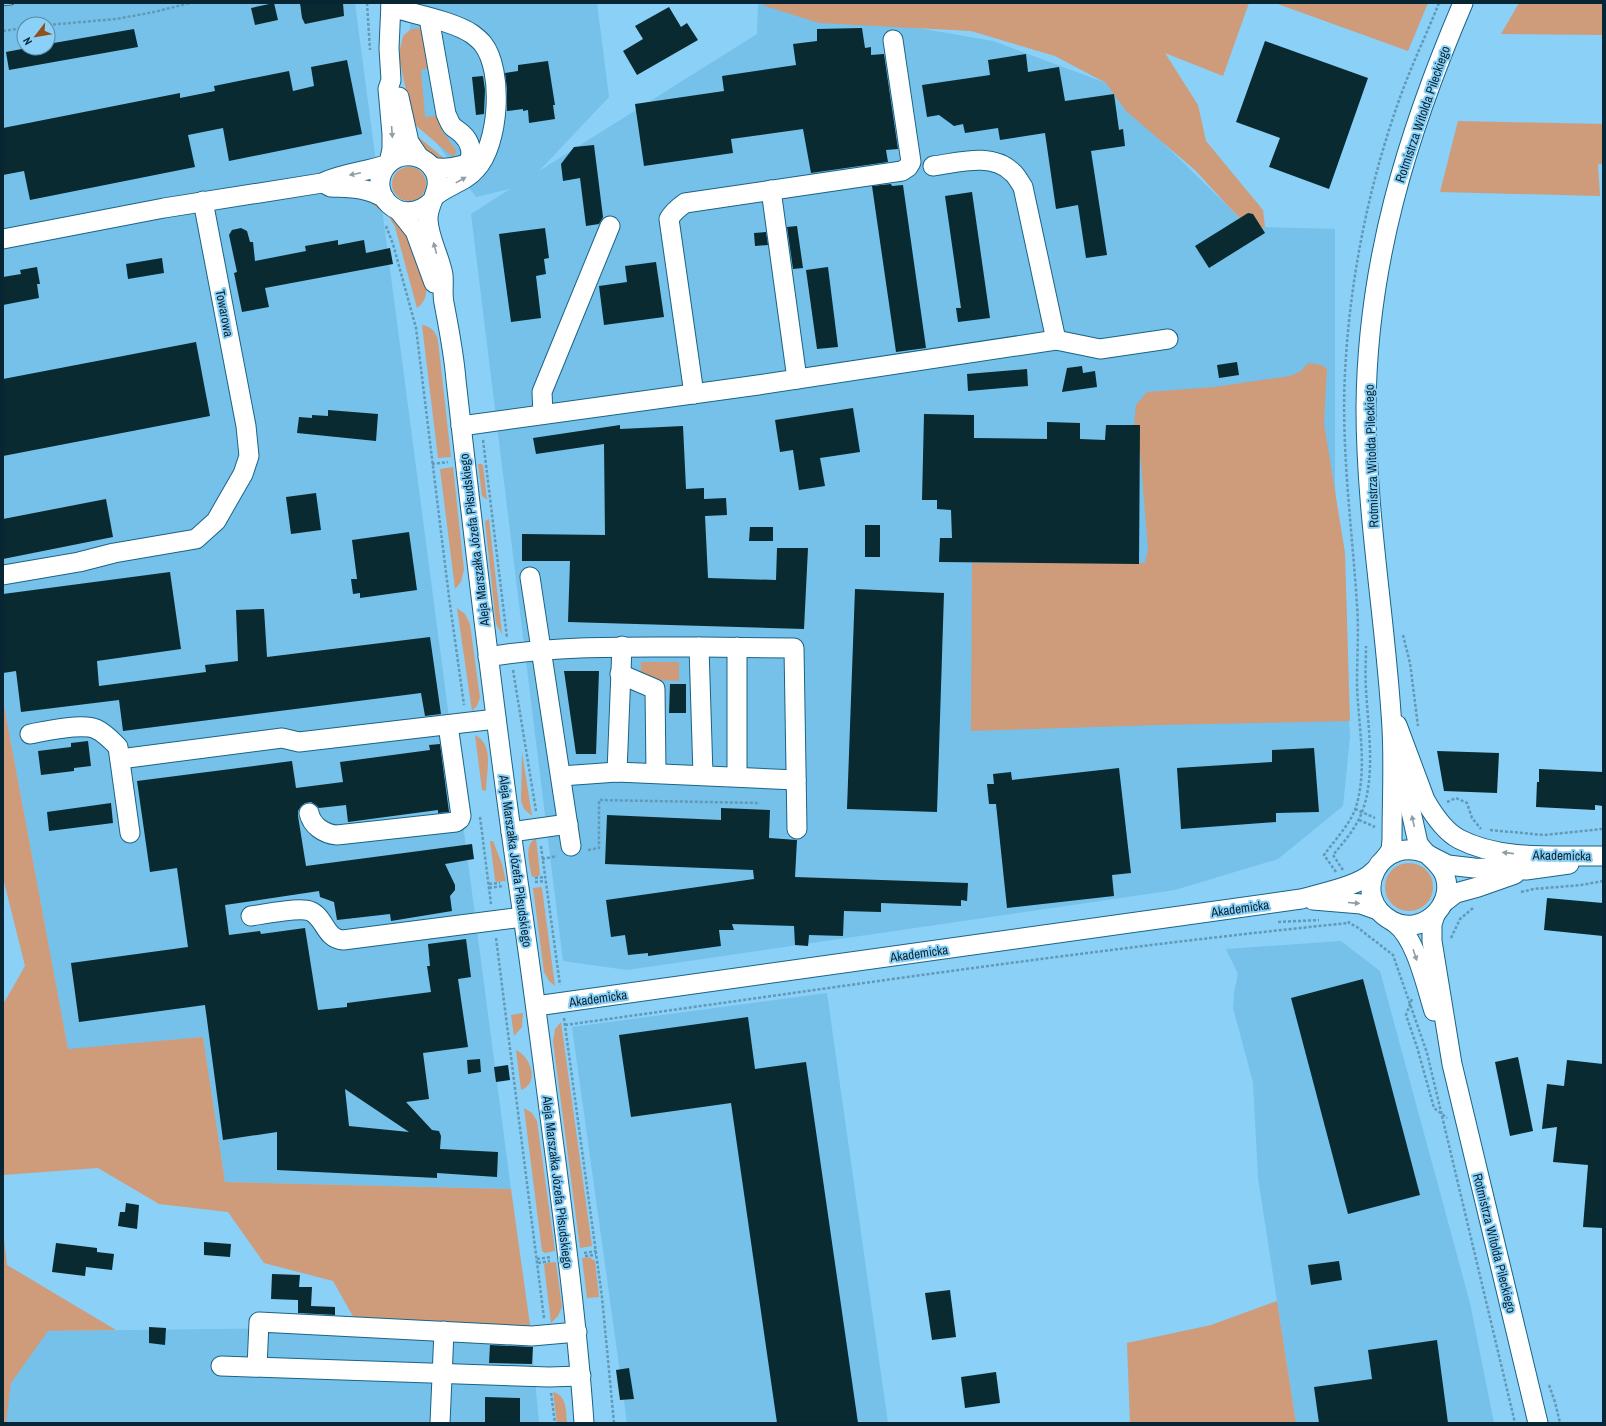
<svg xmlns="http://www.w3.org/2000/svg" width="1606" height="1426" font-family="'Archivo Narrow',sans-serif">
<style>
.built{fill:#75c1ea;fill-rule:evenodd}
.green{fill:#ce9b7b}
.building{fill:#082a30;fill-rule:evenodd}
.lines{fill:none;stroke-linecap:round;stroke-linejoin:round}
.minor-casing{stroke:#1b6386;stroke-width:21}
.path{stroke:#6199b8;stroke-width:2.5;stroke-dasharray:3 2;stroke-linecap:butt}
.minor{stroke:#fff;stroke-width:19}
.rail-casing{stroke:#295065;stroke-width:4.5}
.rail{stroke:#8bd0f6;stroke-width:3;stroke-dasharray:9;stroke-linecap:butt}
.oneway{fill:#909da4}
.labels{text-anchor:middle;stroke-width:4;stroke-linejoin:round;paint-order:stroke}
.street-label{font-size:13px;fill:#082534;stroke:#8bd0f6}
</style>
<rect width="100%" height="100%" fill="#8bd0f6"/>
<g class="built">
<path d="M3,3h352l156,1186 -286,-7 -22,-145 -135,13 -65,-350zM24,24h24v24h-24z"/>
<path d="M414,3h183l12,94 -70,74 218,-137 1,-31h16l219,38 113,42 52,55 93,91 14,-2 70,2v257l15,251 -7,69 -65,53 -103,31 -548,80 -64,-9 -92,-747 39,-25 -34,8 -59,-81 -9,-77z"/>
<path d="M1341,941l39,30 90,332 24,120h-198l-38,-245 -5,-96 -20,-74 1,-16 4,-18 -12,-25z"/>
<path d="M827,993l61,430h-261l-55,-396z"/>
<path d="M530,1325l9,98h-536v-86l45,-6z"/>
</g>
<g class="green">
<path d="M761,3h488l-26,73 -58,-23 33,52 8,36 57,69 2,17 -14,2 -22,-22 -34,-37 -69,-59 -20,-28 -51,-27 -84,-25 -152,-8 -54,-17z"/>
<path d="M1275,3h153l-20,48z"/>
<path d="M1519,3h84v32l-102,-1z"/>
<path d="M418,28l5,3 6,36 -3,2 -5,1 4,47 11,-1 6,15 14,19v3l-3,4 -40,-34 -13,-61v-13l3,-13 7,-6z"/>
<path d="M1458,121l145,3v40h-5l2,32 -160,-4z"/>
<path d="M416,135l29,24c-14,-2 -23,-12 -29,-24z"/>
<circle cx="409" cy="184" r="17"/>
<path d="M366,199l9,3 11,12 18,13 22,60c1,10 -2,16 -9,21l-22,-81 -6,-10z"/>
<path d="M422,325c9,1 14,7 16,16l13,116 -13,1z"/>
<path d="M1308,363l14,2 5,4 -3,54 21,130 5,168 -190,4 -189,6 1,-168h173l3,-14 -8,-98 -6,-26 2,-20 11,-13 67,-5 76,-11 11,-5z"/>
<path d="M478,464h3l2,1 4,35 -5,-4z"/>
<path d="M453,467l11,103 -3,12 -6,7 -15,-120z"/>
<path d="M489,519l13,115 -6,-10 -11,-103z"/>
<path d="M457,608l8,6 5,10 10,74 -3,8 -5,5z"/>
<path d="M641,662h38v19l-38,-2z"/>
<path d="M3,700l65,349 135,-12 22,145 286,7 19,136 -171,2 -26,-46 -69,-18 -36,-51 -69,-8 -61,-36 -95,7v-173l2,-1 20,-35 -22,-88z"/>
<path d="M475,735c20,10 11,37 11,56l-4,-1z"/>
<path d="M522,752l10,64 -8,-7 -3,-8z"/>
<path d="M536,838l4,36 -1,2 -7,1c-2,-12 -9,-32 4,-39z"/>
<path d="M490,841h3l9,23 4,17 -10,1 -1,-2z"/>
<circle cx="1409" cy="887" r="24"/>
<path d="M541,887l1,1 13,98 -6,-5 -5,-9 -11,-84z"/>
<path d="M523,1013l-1,14 -8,9 -3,-21z"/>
<path d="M561,1022l31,224 -12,2 -27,-207 2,-12z"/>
<path d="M516,1050c15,7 24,33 5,40z"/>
<path d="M524,1108l8,5 5,8 18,130 -10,2 -3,-2z"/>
<path d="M3,1231l4,34 109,65 -68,1 -37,52 -5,40h-3z"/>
<path d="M589,1257l6,4 4,36 -12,1 -5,-40z"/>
<path d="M556,1262l6,45 -4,9 -7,7 -7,-58 2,-2z"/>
<path d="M1277,1301l19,122h-166l-3,-80 84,-18z"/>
<path d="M553,1392c14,3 13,20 14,31h-10z"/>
</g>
<g class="building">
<path d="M274,3l4,17 -23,5 -4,-17z"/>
<path d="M300,3h43l1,13 -39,8 -3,-6z"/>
<path d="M669,7l12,20 6,-4 11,17 -61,35 -14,-24 20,-12 -8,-13z"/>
<path d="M862,28l3,20 6,-1v8l13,-1 14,95 -12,1 2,12 -77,11 -8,-44 -72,10 2,14 -89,13 -9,-62 89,-13 -2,-15 74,-11 -3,-21 24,-3v-12z"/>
<path d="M134,29l4,18 -129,23 -3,-18 21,-4h21v-4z"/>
<path d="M1265,41l103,37 -39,111 -60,-22 11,-29 -44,-16z"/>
<path d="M1026,54l2,18 31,-5 6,34 49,-7 5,36 4,-1 2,17 -34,5 16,104 -21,3 -8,-53 -22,4 -11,-76 -45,7 -2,-12 -33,5 -2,-9 -9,2 -15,-11 -12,2 -5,-32 68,-10 -2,-15z"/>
<path d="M347,60l15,74 -133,27 -6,-33 -35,7 7,32 -165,33 -6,-29 -21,4v-47l177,-35v5l35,-7 -1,-5 75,-15 4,20 21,-5 -3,-19z"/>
<path d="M548,61l7,44h-2l2,14 -26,4 -1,-13 -5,1v-2l-16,2v-22l-2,-16 13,-2v-6z"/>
<path d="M483,76l2,14 -1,24 -8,1 -4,-38z"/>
<path d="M594,145l9,72 -4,7 -13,2 -6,-48 -17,3 -2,-17 13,-17z"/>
<path d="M891,184l1,2 11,-1 23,163 -30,4 -24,-166z"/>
<path d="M972,192l18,126 -32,4 -2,-14h5l-16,-112z"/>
<path d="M1248,213l5,1 12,19 -56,35 -14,-22z"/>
<path d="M797,226l6,42 -10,1 -6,-42z"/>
<path d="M241,228l6,3 3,11h3l2,19 51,-10 -1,-5 33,-6v5l26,-5 2,13 24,-5 3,16 -128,24 4,19 -27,5 -8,-39 3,-1 -8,-37 3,-5z"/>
<path d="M545,228l4,30 -5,1 2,15 -10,2 5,42 -30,4 -12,-88z"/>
<path d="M766,232l2,13 -13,1 -1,-13z"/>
<path d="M162,258l2,15 -36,6 -2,-15z"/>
<path d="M656,262l8,55 -60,8 -5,-39 28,-4 -2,-16z"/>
<path d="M37,267l3,17h-3l2,14 -36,7v-28l18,-3 -1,-4z"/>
<path d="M828,267l10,80 -21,2 -11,-79z"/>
<path d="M196,342l14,74 -207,40v-77z"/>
<path d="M1237,362l2,13 -20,3 -2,-13z"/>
<path d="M1082,366l1,7 12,-2 2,16 -35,5 5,-24z"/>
<path d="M1027,369l1,17 -60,5 -1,-17z"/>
<path d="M853,408l7,44 -40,6 5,28 -26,4 -6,-40 -13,2 -5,-32z"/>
<path d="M328,410l50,4 -2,27 -79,-8 2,-16 13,1v-3l16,1z"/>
<path d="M924,414l50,1v23l73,1v-17l33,1v16l25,1 1,-15h34l-1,139 -200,-2 1,-24h12l-1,-28 -14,-1v-9h-15z"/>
<path d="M620,425v4l63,-3 3,63 18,-1v11l22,-1 1,17 -22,1 3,62 68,2 1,-32h31l-4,81 -236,-7 2,-61h-48v-27l83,1 -1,-91 -68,10 -3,-16z"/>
<path d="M316,493l5,37 -30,4 -5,-37z"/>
<path d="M106,499l7,38 -110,22v-40z"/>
<rect x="865" y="525" width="15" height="32"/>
<path d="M750,527h23v14h-24z"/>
<path d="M409,532l8,58 -57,8v-5l-7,1 -2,-15h6l-5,-39z"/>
<path d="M170,572l11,77 -84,12 2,25 107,-14 -1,-7 33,-4 -2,-51 28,-1 3,48 163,-20 11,77 -16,2 -4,-23 -298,38 -4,-31 -98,12 -5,-41 -13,2v-79z"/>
<path d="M855,589l89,4 -7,219 -90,-3z"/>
<path d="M564,671h35l-3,83h-20z"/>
<path d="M670,684h16v29h-17z"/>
<path d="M88,741l3,25 -17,2v3l-33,4 -3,-24 33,-4v-4z"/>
<path d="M440,744l9,68 -11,1v-3l-90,12 -2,-17 -27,3 -3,-3 -5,-3 -6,1 -4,3 -3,5v5l8,50 166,-22 2,15 -29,5 10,21v5l-5,6 2,15 -61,10 -1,-7 -53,6 -3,-18 -14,-5 -1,-6 -94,14 4,30 31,-4 1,3 44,-6 13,82 29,-3v-4l84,-11 -4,-26h3l-2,-22 38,-5 5,38 -13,2 10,68 -45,6 6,46 -23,3 26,28 7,1 2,5 -1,13 58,3 -1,25 -60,-4v5l-160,-8v-38l-54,8 -18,-135 -126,17 -8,-59 117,-16 -11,-79 -27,4 -13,-91 155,-20 4,27 47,-6 -3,-20 90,-12 -1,-5zM345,1089l64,43 -60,-6z"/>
<path d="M1314,748l5,64 -43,1v9l-95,7 -4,-61 95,-6v-12z"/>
<path d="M1437,751l62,2 -2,40 -53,-2z"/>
<path d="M1119,768l12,105 -19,2 2,21 -107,12 -11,-104h-7l-2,-20h7l-1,-10 18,-2 1,8z"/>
<path d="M1539,769l64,3v34l-8,-1v5l-59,-3 1,-25h2z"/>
<path d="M111,803l2,20 -64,8 -2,-19z"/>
<path d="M721,808l49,2 -1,28 28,2 -2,37 173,6 -1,18 -6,-1v6l-80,-3v9l-37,-1 -1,25 -34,-1 -1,11 -13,-1 -1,-19 -62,-2 2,6h-15l2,16 -73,10v-3l-20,2 -3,-20 -14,2 -5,-37 148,-21 -1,-9 -148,-6 2,-49 114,5z"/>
<path d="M1547,898l56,5v33l-59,-6z"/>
<path d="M1363,979l57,216 -72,19 -57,-216z"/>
<path d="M748,1017l7,52 51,-7 52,361h-81l-46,-320 -100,14 -12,-82z"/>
<path d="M1518,1057l15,74 -23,5 -15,-74z"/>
<path d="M480,1059l1,13 -13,2 -1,-14z"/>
<path d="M1567,1060l36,4v164l-20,-1 5,-62 -35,-3 4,-35 -15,2 5,-45 17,2z"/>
<path d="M508,1065l2,15 -14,2 -2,-15z"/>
<path d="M126,1203l13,2 -2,24 -19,-3 2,-14h5z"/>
<path d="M204,1242l27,2 -1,13 -26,-2z"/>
<path d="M56,1243l41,5v4l17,2 -2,16 -26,-3 -1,9 -33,-4z"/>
<path d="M1339,1261l3,19 -31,5 -3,-20z"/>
<path d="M272,1274l28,1 -1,12h13l-1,19 24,1v8l-37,-2v-13l-27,-1z"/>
<path d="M950,1290l6,47 -24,3 -7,-47z"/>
<path d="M149,1327l17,1 -1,17 -16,-2z"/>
<path d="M1437,1340l11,83h-129l-5,-36 58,-8 -4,-29z"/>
<path d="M490,1345l43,2 -1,17 -43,-1z"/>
<path d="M629,1368l5,31 -14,1 -4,-30z"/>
<path d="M996,1372l4,31 -35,5 -4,-31z"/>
<path d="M485,1397l35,1v25h-35z"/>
</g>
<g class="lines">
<g class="minor-casing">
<g id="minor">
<path d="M391,7c22,7 62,14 81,27 4,3 8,6 11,10 21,27 16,101 -7,125 -11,13 -28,16 -41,27"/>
<path d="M429,18l17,96c2,4 3,8 6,12 3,3 7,5 10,8 8,7 12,20 6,29"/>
<path d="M399,97l10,45 10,15"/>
<path d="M389,163l3,-14v-15l-4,-45 3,-9 -2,-32 2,-45"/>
<path d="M933,166c25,-3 58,-14 79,6 5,4 8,11 11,15l33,153"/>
<path d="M432,167c16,4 31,-2 47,-7"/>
<path d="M327,185l4,2c19,1 36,0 53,11"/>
<path d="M771,190l26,189"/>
<path d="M432,201c-31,30 -68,-9 -45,-36 14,-15 39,-11 48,7 8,18 -8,31 -7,48 1,19 12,37 15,55 1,9 -1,19 1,28 5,26 10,51 12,77 20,179 41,358 67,536 12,82 22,164 33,246 11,87 22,174 28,261"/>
<path d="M399,211l16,20 19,52"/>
<path d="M3,239l161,-31 158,-25c20,-10 45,-11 66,-19"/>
<path d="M694,394l-25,-175c4,-7 9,-11 16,-16l217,-32 6,-4 3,-5 -18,-122"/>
<path d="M543,414l-1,-22 68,-166"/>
<path d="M461,426l297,-41 298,-45 44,9 68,-10"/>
<path d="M3,575l76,-13 35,-9 82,-14 20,-18 27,-47 6,-18 -3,-30 -43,-225"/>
<path d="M530,577l41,269"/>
<path d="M699,647l95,1 3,181"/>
<path d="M488,657c70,-12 140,-10 211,-10l4,128"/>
<path d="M620,674l35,15 1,83"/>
<path d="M1397,725l28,75c8,14 19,31 34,39 42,22 97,16 144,17"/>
<path d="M30,734c16,-3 52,-11 66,-5 9,4 16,12 22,18l12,86"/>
<path d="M120,759l162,-21 17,4 197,-23"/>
<path d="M1400,762l18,81c7,13 22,18 27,33 10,30 -24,61 -53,45 -45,-24 -11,-90 37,-66"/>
<path d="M617,772l5,-126"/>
<path d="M561,776l56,-4 179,8"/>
<path d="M737,776v-129"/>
<path d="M309,813c3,13 15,21 28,22l119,-13 4,-3 1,-3 -13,-91"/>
<path d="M511,832l57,-8"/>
<path d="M1386,857l5,-7 1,-10c0,-37 2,-75 0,-112 -6,-106 -26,-213 -26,-320 1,-144 41,-274 97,-405"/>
<path d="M1432,857l16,8 26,3 52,2 43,-6"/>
<path d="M1313,900l48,4 17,6"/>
<path d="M1443,903l13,-10 22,-6 37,-13"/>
<path d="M1435,915l-3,9v17l20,123 86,359"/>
<path d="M251,916c13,-2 48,-9 59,-5 15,6 15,28 33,29l180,-23"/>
<path d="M1395,923c21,15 31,63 39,88"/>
<path d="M536,1006l765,-107c21,-6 59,-13 73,-28"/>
<path d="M221,1366l328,11 32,-1"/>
<path d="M257,1367l2,-45 273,14 45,-4"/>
<path d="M440,1423l4,-92"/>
</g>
</g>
<g class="path">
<path d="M367,3l3,47"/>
<path d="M48,25l68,-6 38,-7 36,-9"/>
<path d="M3,31l21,-3"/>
<path d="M386,226l7,18 23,84 33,269 15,108"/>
<path d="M483,440l24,198"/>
<path d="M432,464l16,-2"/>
<path d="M1403,635l7,28 8,63"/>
<path d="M513,670l23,141"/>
<path d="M1447,802l9,-4 11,5 5,15 9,11"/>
<path d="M1355,809l20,9"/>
<path d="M480,817l11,87"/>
<path d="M1359,820l16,7"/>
<path d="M1490,830l54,5 59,-6"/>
<path d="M541,846l19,139"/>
<path d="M588,850l11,-2v-48l161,3"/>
<path d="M542,859l15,-3"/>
<path d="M1343,870l-10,-15c11,-13 23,-27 29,-43 14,-36 6,-85 4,-123 -1,-14 0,-28 0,-43"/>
<path d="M1336,872l-12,-17c10,-14 27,-32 32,-48 12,-40 2,-82 1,-123 0,-26 2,-53 0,-79 -5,-78 -16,-155 -12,-233 5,-95 24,-190 57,-280 11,-30 25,-59 37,-89"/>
<path d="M535,878l10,-1"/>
<path d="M535,882l10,-1"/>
<path d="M489,884l11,-1"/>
<path d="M489,888l14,-2"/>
<path d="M1521,892l13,-3 47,-4 22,-4"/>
<path d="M1349,921v2l8,4 36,28 34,98 88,370"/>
<path d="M1278,922l41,-2"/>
<path d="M496,938l48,380"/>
<path d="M1451,938l9,-19 13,-11"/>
<path d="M1412,999l-6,16 11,32 17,61 13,10"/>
<path d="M564,1018l38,279 12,126"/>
<path d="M565,1025c261,-36 522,-76 784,-102"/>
<path d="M584,1253l12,-2"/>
<path d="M585,1256l11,-1"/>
<path d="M537,1259l14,-2"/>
<path d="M538,1263l12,-2"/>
<path d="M1549,1385l6,17 5,21"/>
<path d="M551,1393l4,30"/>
</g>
<use href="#minor" class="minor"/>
<g class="rail-casing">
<path id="rail" d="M3,4l9,-1"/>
</g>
<use href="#rail" class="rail"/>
</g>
<defs><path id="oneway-solid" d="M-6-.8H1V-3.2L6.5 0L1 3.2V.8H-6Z"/></defs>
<g class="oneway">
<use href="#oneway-solid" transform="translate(392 132) rotate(86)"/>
<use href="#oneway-solid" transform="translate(355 174) rotate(168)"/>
<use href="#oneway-solid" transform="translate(461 180) rotate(-29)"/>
<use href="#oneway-solid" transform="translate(435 248) rotate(-105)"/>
<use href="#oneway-solid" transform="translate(1413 821) rotate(-103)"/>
<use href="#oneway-solid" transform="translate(1508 853) rotate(-174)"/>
<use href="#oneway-solid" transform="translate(1354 903) rotate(5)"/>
<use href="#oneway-solid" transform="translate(1415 955) rotate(71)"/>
</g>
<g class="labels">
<g class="street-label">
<text transform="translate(1422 114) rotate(-71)" y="5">Rotmistrza Witolda Pileckiego</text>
<text transform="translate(225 313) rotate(79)" y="5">Towarowa</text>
<text transform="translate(1371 456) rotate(-92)" y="5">Rotmistrza Witolda Pileckiego</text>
<text transform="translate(474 540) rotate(-97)" y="5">Aleja Marszałka Józefa Piłsudskiego</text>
<text transform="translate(1562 855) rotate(1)" y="5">Akademicka</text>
<text transform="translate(516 861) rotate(82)" y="5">Aleja Marszałka Józefa Piłsudskiego</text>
<text transform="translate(1240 908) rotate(-8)" y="5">Akademicka</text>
<text transform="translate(919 953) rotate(-8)" y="5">Akademicka</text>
<text transform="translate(598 998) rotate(-8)" y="5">Akademicka</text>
<text transform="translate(558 1182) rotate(83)" y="5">Aleja Marszałka Józefa Piłsudskiego</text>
<text transform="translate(1495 1243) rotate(76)" y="5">Rotmistrza Witolda Pileckiego</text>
</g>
</g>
<rect width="1606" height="1426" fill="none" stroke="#082534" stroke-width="8"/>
<g transform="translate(36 36) rotate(239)"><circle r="19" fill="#8bd0f6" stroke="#578ca8"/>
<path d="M0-3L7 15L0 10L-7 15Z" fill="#92501d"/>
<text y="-6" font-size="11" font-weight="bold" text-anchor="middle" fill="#082534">N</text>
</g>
</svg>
